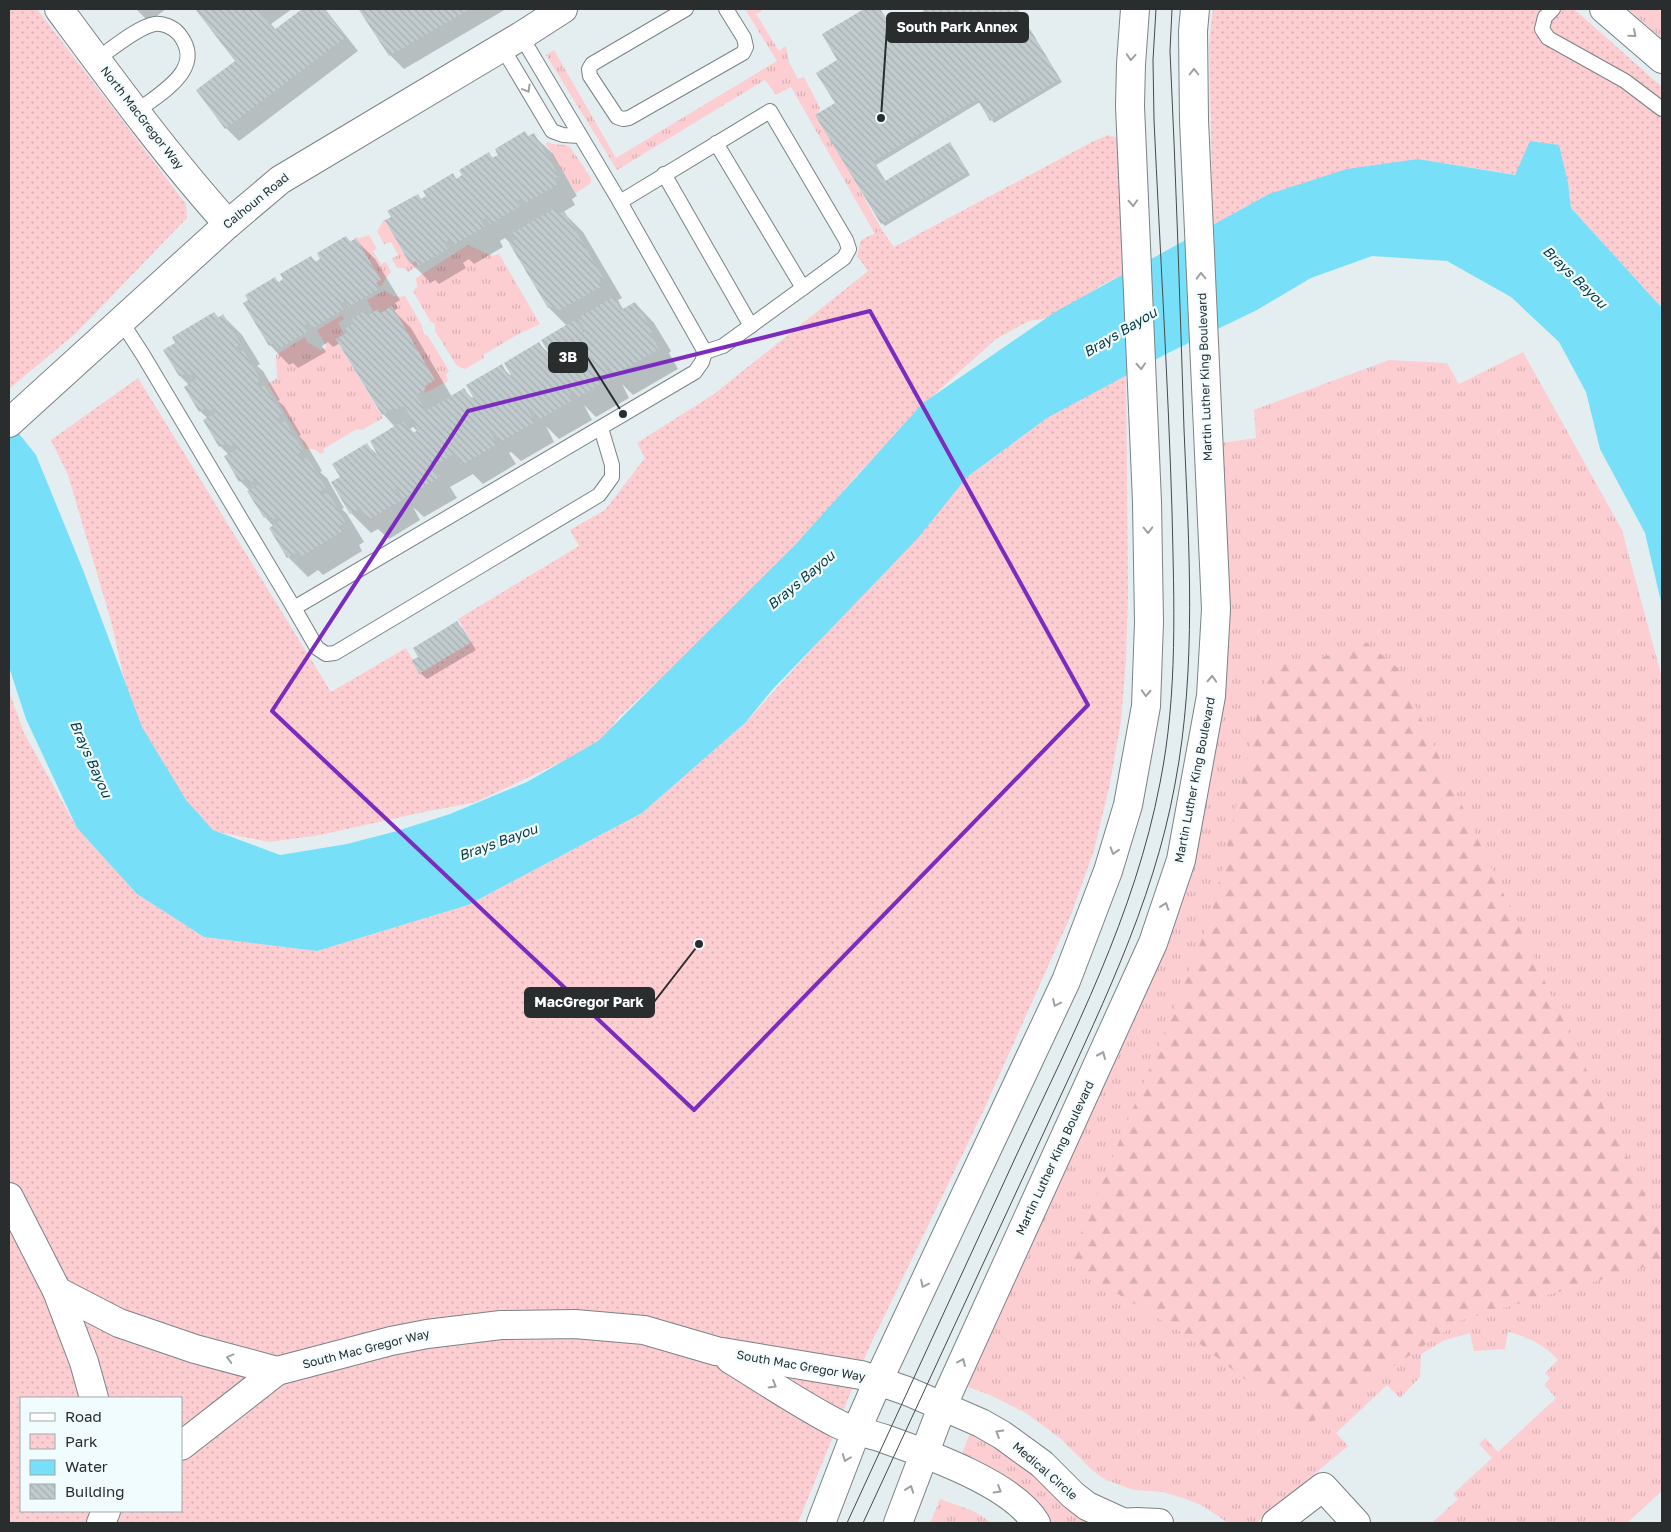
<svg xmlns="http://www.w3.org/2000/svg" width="1671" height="1532" font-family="'Golos Text',sans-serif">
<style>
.grass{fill:url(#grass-tufts)}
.forest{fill:url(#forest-firs)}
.park{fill:url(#park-dots);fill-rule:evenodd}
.water{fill:#77e0f8}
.shadow{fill:#0003;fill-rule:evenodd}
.building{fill:url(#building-back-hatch)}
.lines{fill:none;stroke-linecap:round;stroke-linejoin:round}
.service-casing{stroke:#7a8386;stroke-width:16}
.minor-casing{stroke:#7a8386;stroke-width:30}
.tertiary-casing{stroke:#7a8386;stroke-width:30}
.secondary-casing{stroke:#7a8386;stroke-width:30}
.service{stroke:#fff;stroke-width:14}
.minor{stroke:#fff;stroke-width:28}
.tertiary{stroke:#fff;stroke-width:28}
.secondary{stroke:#fff;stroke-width:28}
.tram{stroke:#454a4b;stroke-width:1}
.oneway{stroke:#9fa0a1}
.marked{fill:none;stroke:#7b2cbf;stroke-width:4;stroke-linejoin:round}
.labels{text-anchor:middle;stroke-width:4.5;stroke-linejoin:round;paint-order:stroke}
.street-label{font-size:12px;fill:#292d2e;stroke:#f1fcfe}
.water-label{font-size:14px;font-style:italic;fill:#053943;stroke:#f1fcfe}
.leader{fill:none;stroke:#292d2e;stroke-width:2}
.callout-dot{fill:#292d2e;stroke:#f1fcfe;stroke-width:2}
.callout{fill:#292d2e;stroke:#292d2e;stroke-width:2}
.callout-label{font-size:14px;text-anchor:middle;font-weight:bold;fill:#fff}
</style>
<defs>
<pattern id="grass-tufts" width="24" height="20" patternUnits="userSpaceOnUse" patternTransform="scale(1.25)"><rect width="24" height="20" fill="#fccdd1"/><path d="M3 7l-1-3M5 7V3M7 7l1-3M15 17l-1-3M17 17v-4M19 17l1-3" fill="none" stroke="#d8b0b4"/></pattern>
<pattern id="forest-firs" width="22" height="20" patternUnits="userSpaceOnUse" patternTransform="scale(1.25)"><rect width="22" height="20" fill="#fccdd1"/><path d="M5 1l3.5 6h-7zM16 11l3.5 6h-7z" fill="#d8b0b4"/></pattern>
<pattern id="park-dots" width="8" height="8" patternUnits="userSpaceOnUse" patternTransform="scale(1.25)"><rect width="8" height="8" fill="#fccdd1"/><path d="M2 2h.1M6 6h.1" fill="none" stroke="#d8b0b4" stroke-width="1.8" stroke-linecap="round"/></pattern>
<pattern id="building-back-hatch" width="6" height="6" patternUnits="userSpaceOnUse" patternTransform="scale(1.25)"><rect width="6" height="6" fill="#c1cbce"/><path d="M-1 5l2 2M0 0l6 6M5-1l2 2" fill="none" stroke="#a6afb1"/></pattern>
</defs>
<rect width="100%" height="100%" fill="#e4eef1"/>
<g class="grass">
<path d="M745,9h15l2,2 -6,3 23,37 7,-5 3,16 9,17 6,-2 16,31 -2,5 64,117 -7,4 -84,-147 -15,8 -11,-15 -148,90 -71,-115 8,-5 62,108 161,-97z"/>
<path d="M1628,9h34v30l-32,-28z"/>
<path d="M547,142c8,4 15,1 23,5l21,31v5l-15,10 -30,-49z"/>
<path d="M384,220h2l33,45 -11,7 -4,-4h-7l-5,-9 6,-4 -7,-13 -7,2 -7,-13z"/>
<path d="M369,235l8,14 -4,2 8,13 5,-2 5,10c-6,5 -7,12 -12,16l-3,-5 4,-3 -25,-43 5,1z"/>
<path d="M468,245l24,11 7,-2 41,70 -23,11 -34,20 1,3 -19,11 -8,-3 -22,-35v-7l-5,-3 -17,-30 4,-4 -1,-9z"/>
<path d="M385,290c6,6 12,8 20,6l17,30 1,7 5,3 21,35 -3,4 2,6 -23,12 -2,-5 10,-7 -44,-73 -13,8 -9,-16z"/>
<path d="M342,315l2,4 -6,4 6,11 -8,5 47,79 -21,12 -5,-1 -34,20 2,3 -4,2 -7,-5h-8l-38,-65 9,-6 -1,-23 29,-18 2,5 14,8 6,-3 -10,-17z"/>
<path d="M1523,352l99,178 40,148v813l-35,32h-195l26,-24 -5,-5 39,-36 -13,-14 6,-6 13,14 58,-54 -12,-13 6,-7 -5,-5 13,-13c-13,-15 -30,-23 -50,-28l-3,17 -31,2 -4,-18 -25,7 -24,14 -1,23 -20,21 -13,-13 -51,48 12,13 -92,77h-28l-25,-17 -20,-8 -20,-6 -29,-2 -28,-10 -13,-9 -32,-32 -35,-26 -36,-18 -22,-8 38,-93 166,-369 33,-117 10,-59 9,-64 -3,-242 35,-5 -2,-28 135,-50 58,3 12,21z"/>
<path d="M970,1433c29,6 93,67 117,88v2h-38l-88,-67z"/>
<path d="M940,1499l33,12 19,12h-62z"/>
</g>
<path class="forest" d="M1365,642l32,25 265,564v31l-200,58 -157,106 -109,-85 -128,-77 86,-206 57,-142 58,-253 35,1z"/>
<g class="park">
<path d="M9,9h28l149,195 1,14 -112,116 -66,55z"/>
<path d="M1213,9h361l88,78v221l-91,-100 -3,-25 -150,-24 -149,35 -56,31 -4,-179z"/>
<path d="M1108,135l11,3 3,137 -24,12 -15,16 -34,15 -20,3 -33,18 -60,54 -81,84 -85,102 -152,139 -16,25 -126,59 -52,10 -104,23 -51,7 -55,-11 -48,-44 -32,-64 -23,-102 -43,-146 -17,-35 87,-62 193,314 75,-44 14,25 51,-32 -13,-22 121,-73 -9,-16 35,-20 40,-52 -8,-15 77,-49 154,-123 -11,-15 4,-16 21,-10 12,17 198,-105z"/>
<path d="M1126,373l2,220 -2,67 -5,62 -12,66 -15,62 -23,65 -90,201 -114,236 -69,171h-789v-832l15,42 53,95 60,66 67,43 113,14 151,-46 174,-92 103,-90 222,-246 80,-59zM21,1398h160v113h-160z"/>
</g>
<path class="water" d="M1530,141l29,4 9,38 3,25 91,100v298l-17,-73 -45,-84 -14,-57 -27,-50 -48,-45 -64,-36 -75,-5 -61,22 -54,32 -89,43 -121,65 -80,59 -49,61 -146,152 -27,33 -103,90 -174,92 -151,46 -113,-14 -67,-43 -60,-66 -51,-109 -17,-52v-246l27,34 47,115 59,157 44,73 27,30 67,25 67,-11 50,-13 53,-17 77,-32 71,-41 196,-195 129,-143 132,-91 214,-118 78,-25 71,-10 97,16z"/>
<g class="shadow">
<path d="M136,9h30l-17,13z"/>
<path d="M197,9h95l-21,15 5,6 28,-21h21l33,42 -119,90 -13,-13 11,-67z"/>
<path d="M362,9h144l-102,60 -14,-14 -29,-45z"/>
<path d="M866,9h14l13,21 36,-21h88l45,73 -68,41 -14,-21 -104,63 10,17 66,-36 18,29 -85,51 -3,-3 -46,-119 3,-44 -16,-25z"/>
<path d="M533,135l20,19 24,42 -5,3 3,6 -12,7 20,20 39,66 -4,2 3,6 3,4 11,-7 19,20 17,28 -2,2 9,16 -45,26 -11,-11 7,14 -33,19 -12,-12 8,15 -33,19 -13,-13 8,16 -33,19 -10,-9 -2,1 7,11 -33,20 -10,-10 -23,13 7,11 -33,19 -11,-10 7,13 -31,19 -11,-10 -7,4 -20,-20 -10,-36 26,-32 13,12 15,-30 -12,-13 -43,-71 -7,4 -5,-5 -6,4 4,6 -28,16 -5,-5 -4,2 -19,-20 5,-66 5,4 31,-26 6,6 29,-26 6,6 4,-3 19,19 25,41 -5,3 3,5 -4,3 17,17 41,69 12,-7 9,9 28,-33 13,13 25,-35 12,11 16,-29 -18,-18 -38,-64 -6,-6 -5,3 3,6 -29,17 -5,-5 -6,4 3,5 -27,16 -4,-4 -4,3 -20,-20 6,-68 5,5 31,-25 4,5 32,-26 5,5zM413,427l4,4 -3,2 -4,-4z"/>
<path d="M214,313l5,5 4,-2 19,19 18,29 -3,2 6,5 17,29 -2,1 6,5 17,29 -2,1 6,6 17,29 -2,1 7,6 17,30 -2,1 5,5 17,28 -5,3 3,6 -39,24 -5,-5 -10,7 -20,-20 -14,-30 -9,-10 -15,-26 -10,-10 -11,-26 -9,-9 -15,-25 3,-2 -8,-8 -11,-26 -9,-9 -15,-26 12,-7z"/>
<path d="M457,623l6,6 13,21 -49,29 -7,-6v-16z"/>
</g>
<g class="building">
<path d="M195,9h66l-2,2 15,19 28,-21h22l22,28 -121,92 -29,-39 39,-29z"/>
<path d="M360,9h110l-81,47 -30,-46z"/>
<path d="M864,9h16l13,20 33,-20h92l42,70 -70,42 -13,-22 -103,62 11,20 65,-39 18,30 -87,52 -66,-109 20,-12 -19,-30 21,-13 -15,-26z"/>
<path d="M525,131l3,5 6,-3 25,43 -5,3 3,6 -32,18 -3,-5 -5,3 3,5 -30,18 -4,-6 -5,3 4,6 -32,18 -3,-6 -6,4 4,6 -30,17 -2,-5 -6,3 -25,-44 6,-3 -4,-6 31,-17 3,5 5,-3 -3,-5 30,-18 3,6 6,-4 -3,-5 30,-18 3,6 6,-3 -3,-6z"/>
<path d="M555,208l4,6 5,-3 39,67 -4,3 3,5 -44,25 -3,-6 -7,3 -39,-65 6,-3 -4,-6z"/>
<path d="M346,236l4,6 6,-4 25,42 -5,3 4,5 -31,19 -4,-6 -5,3 3,6 -30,18 -4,-6 -5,4 3,6 -29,17 -5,-6 -4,3 -26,-43 5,-3 -3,-5 30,-18 3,6 5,-4 -3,-5 31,-18 4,6 5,-3 -3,-6z"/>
<path d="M613,297l8,13 14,-8 18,29 -3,2 9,16 -46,27 -7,-11 -2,1 7,12 -35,20 -8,-12 -2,1 7,13 -35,20 -7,-12 -3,2 7,12 -35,20 -6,-11 -3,2 6,11 -35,21 -7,-12 -23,14 6,11 -35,21 -6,-11 -2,1 7,11 -34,20 -7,-12 -11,6 -19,-32 9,-5 -8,-13 35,-21 8,13 2,-2 -7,-13 33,-20 8,13 7,-4 -14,-24 -9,5 -2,-3 -11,7 -46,-76 11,-6 -3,-4 10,-6 -2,-5 13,-7 3,4 10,-6 3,4 11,-7 43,74 -11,6 2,3 -10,6 10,16 38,-23 7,11 2,-2 -7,-12 36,-21 6,12 3,-1 -7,-12 35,-21 8,13 2,-2 -8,-13 35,-21 7,14 3,-2 -8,-13z"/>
<path d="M214,312l4,6 5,-4 18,30 -6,4 3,5 5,-3 18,30 -4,3 3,5 4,-3 19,30 -5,3 3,5 4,-2 18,30 -5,3 4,6 5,-3 19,31 -6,3 3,4 5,-3 17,30 -5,4 3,5 -41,25 -3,-5 -12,7 -18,-30 11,-7 -3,-4 -5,3 -3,-5 -5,3 -17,-27 11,-6 -3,-5 -6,3 -3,-5 -7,4 -15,-26 13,-7 -3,-5 -5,4 -4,-4 -6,3 -16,-27 12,-7 -2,-4 -5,3 -2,-4 -7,4 -15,-25 12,-8 -3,-6 -6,4 -2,-3 -6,2 -16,-26 12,-7 -3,-6z"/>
<path d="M457,621l13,22 -51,31 -7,-14 6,-3 -5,-9z"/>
</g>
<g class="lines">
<g class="service-casing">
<g id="service">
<path d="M686,9l-94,55 -3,5 1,7 27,41 6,2 6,-1 114,-65 3,-6 -2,-9 -18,-29"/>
<path d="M1553,9l-8,8 -3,12 6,9 77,43 37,28"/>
<path d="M502,47l50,84 11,4 17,1"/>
<path d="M96,60c14,-10 43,-34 59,-36 8,-1 18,3 24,10 28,35 -19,59 -43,78"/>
<path d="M716,143l87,145"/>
<path d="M664,174l87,152"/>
<path d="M620,202l150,-91 76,129 3,9 -5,9 -121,88 -18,6"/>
<path d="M121,321l22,34 151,253 401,-236 7,-10 3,-10 -85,-150 -99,-166"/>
<path d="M294,608l23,40 9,6 9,-1 264,-158 13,-18v-12l-11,-37"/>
</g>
</g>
<g class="minor-casing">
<g id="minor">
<path d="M9,1197l48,94 27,71 10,36"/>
<path d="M57,1291l62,32 76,26 82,22 114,-30 36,-7 74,-9 74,-1 69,6 72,21 145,24 46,16 74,32 21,12 40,29 31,31 14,11 35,16"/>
<path d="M730,1359c36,22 71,46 108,65 12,6 33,10 47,15 42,15 128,45 151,84"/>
<path d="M181,1446l96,-75"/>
<path d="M101,1523l5,-12"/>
<path d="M1118,1523l19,-1 22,1"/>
<path d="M1276,1523l47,-36 33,36"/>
</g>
</g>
<g class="tertiary-casing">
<g id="tertiary">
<path d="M59,9c54,73 108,147 169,215"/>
<path d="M9,423l219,-199 52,-44 241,-144 42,-27"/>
</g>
</g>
<g class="secondary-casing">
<g id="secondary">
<path d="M1604,9l58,50"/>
<path d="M821,1523l36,-94 21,-48 188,-400 42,-110 20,-66 18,-99 3,-84 -2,-120 -17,-396 1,-42 4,-55"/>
<path d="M898,1523l44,-116 211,-464 28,-83 30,-164 5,-87 -22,-489 -1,-89 2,-22"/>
</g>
</g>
<use href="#service" class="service"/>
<use href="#minor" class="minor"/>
<use href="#tertiary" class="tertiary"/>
<use href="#secondary" class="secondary"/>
<g class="tram">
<path d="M847,1523c57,-123 113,-246 170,-369 56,-120 118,-240 143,-371 18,-90 14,-181 12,-272 -4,-131 -12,-261 -18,-391l-1,-60 3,-51"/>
<path d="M863,1523c61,-131 121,-262 182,-393 51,-112 108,-224 130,-346 22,-116 14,-237 9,-355 -4,-126 -8,-252 -14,-378l2,-42"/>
</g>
</g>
<defs><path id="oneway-chevron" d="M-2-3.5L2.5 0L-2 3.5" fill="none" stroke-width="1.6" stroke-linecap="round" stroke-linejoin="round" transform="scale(1.25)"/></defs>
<g class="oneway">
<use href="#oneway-chevron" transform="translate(1633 34) rotate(41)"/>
<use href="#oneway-chevron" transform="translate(1131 57) rotate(94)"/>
<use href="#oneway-chevron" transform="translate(1194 72) rotate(-90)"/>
<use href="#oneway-chevron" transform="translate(527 89) rotate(59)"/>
<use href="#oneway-chevron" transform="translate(1133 203) rotate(87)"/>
<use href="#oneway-chevron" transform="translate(1201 276) rotate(-92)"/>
<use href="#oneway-chevron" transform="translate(1141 366) rotate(87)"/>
<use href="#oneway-chevron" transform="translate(1148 530) rotate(89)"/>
<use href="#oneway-chevron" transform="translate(1212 679) rotate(-87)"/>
<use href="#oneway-chevron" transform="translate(1146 693) rotate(93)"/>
<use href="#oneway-chevron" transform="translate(1114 851) rotate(107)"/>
<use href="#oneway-chevron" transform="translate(1165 906) rotate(-71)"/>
<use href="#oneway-chevron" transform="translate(1056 1003) rotate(115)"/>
<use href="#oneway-chevron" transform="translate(1102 1055) rotate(-66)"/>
<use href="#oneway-chevron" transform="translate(924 1284) rotate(115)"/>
<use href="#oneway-chevron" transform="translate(230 1358) rotate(-165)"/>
<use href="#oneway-chevron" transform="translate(962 1362) rotate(-65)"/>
<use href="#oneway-chevron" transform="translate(773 1385) rotate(31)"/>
<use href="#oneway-chevron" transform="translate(999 1433) rotate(-149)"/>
<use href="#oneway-chevron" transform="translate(846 1458) rotate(111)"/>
<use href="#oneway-chevron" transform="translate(910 1489) rotate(-70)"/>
<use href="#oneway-chevron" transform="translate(998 1490) rotate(31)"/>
</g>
<path class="marked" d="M870,311l218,394 -394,405 -422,-399 196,-300z"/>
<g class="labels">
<g class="street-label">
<text transform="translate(142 118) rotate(52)" y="4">North MacGregor Way</text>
<text transform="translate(256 201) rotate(-39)" y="4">Calhoun Road</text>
<text transform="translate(1205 377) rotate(-92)" y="4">Martin Luther King Boulevard</text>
<text transform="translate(1195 780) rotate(-79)" y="4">Martin Luther King Boulevard</text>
<text transform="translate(1055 1158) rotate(-65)" y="4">Martin Luther King Boulevard</text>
<text transform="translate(366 1349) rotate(-14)" y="4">South Mac Gregor Way</text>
<text transform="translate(801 1366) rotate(10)" y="4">South Mac Gregor Way</text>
<text transform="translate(1045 1471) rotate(41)" y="4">Medical Circle</text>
</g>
<g class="water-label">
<text transform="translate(1575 277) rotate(44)" y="5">Brays Bayou</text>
<text transform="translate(1120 332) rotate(-31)" y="5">Brays Bayou</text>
<text transform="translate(801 580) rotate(-40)" y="5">Brays Bayou</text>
<text transform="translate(91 759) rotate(66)" y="5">Brays Bayou</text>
<text transform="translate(498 842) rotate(-20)" y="5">Brays Bayou</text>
</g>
</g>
<path class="leader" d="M881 118L887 27M623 414L587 357M699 944L654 1002"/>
<g class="callout-dot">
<circle cx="881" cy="118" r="5"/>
<circle cx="623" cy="414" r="5"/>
<circle cx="699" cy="944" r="5"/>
</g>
<g class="callout">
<rect x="887" y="13" width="141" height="29" rx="5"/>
<rect x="549" y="343" width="38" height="29" rx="5"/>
<rect x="525" y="988" width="129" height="29" rx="5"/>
</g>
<g class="callout-label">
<text x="957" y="32">South Park Annex</text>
<text x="568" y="362">3B</text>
<text x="589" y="1007">MacGregor Park</text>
</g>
<rect width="1671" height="1532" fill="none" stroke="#292d2e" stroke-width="20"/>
<rect x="20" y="1397" width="162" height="115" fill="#f1fcfe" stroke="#a1a9ab"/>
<rect x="30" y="1413" width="25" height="8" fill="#ffffff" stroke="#a1a9ab"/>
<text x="65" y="1422" font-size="15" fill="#292d2e">Road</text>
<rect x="30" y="1434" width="25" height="15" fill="url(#park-dots)" stroke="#a1a9ab"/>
<text x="65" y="1447" font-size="15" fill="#292d2e">Park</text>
<rect x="30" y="1460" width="25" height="15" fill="#77e0f8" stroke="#a1a9ab"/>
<text x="65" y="1472" font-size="15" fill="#292d2e">Water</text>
<rect x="30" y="1484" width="25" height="15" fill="url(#building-back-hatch)" stroke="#a1a9ab"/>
<text x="65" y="1497" font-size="15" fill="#292d2e">Building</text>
</svg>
